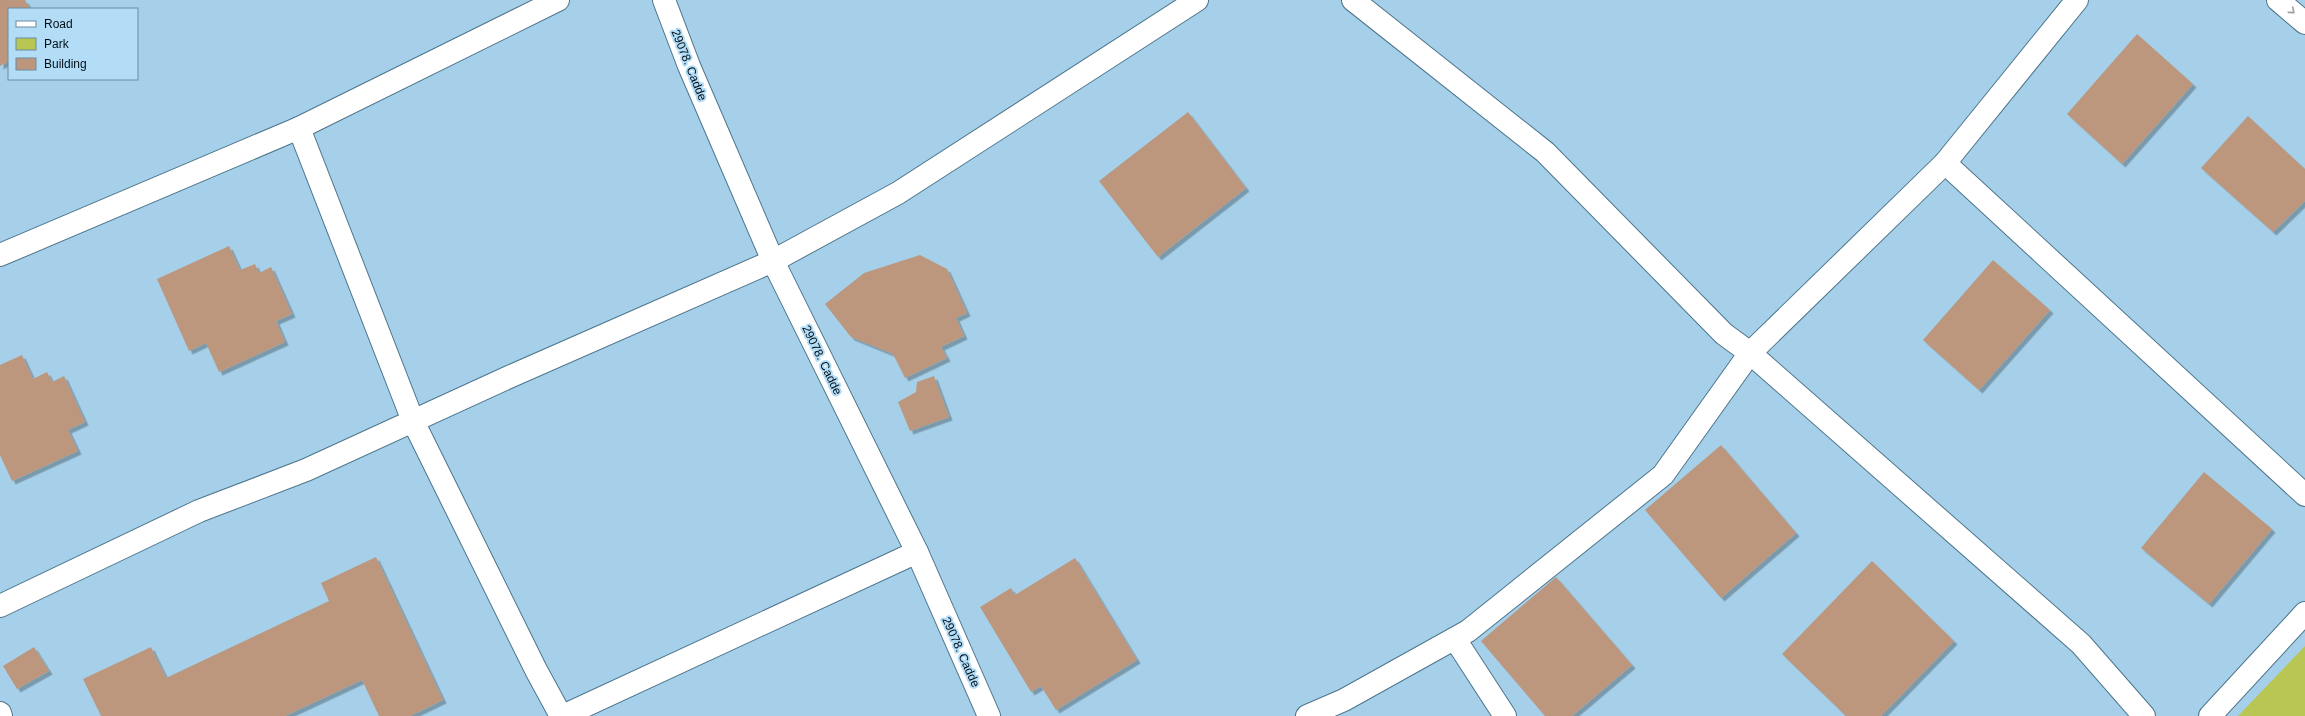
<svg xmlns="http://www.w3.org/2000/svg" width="2305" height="716" font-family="Arial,sans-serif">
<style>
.green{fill:#b9c653}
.building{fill:#bc977e;filter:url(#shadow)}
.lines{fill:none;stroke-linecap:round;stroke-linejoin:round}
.minor-casing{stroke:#4d758c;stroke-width:24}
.major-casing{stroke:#4d758c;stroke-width:24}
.minor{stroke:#fff;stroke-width:22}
.major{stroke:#fff;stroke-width:22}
.oneway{stroke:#9a9fa3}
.labels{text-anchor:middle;stroke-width:4;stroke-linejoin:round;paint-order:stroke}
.street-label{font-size:12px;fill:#020f18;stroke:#b3ddf7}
</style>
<defs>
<filter id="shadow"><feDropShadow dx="3.5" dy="3.5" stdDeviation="0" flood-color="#0004"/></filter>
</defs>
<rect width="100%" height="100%" fill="#a6d0e9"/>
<path class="green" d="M2305,646v70h-67z"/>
<g class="building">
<path d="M0,0h25l5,9h-21v52l-9,5z"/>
<path d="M2137,34l56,50 -71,80 -55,-50z"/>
<path d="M1188,112l58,76 -88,69 -59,-76z"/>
<path d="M2248,116l57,53v32l-32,31 -72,-64z"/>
<path d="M229,246l11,24 15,-6 4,9 12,-6 21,47 -16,7 9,21 -66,30 -13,-29 -17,8 -32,-72z"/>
<path d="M920,255l27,14 20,44 -11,5 8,18 -23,11 6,11 -42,20 -12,-24 -42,-17 -26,-33 39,-31z"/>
<path d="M1993,260l57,50 -71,80 -56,-50z"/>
<path d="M22,355l11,24 14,-7 5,10 12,-6 21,46 -17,8 10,21 -66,30 -12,-26v-90z"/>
<path d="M934,376l15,41 -39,14 -12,-29 18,-10 1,-10z"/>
<path d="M1721,445l75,88 -75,65 -76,-88z"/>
<path d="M2204,472l68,57 -63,75 -68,-56z"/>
<path d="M376,557l67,143 -33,16h-31l-17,-36 -77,36h-184l-18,-37 68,-32 15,31 163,-77 -8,-18z"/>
<path d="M1075,558l62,102 -81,50 -15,-24 -10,6 -51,-85 31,-19 4,7z"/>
<path d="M1872,561l82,80 -73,75h-35l-64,-62z"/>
<path d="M1556,577l76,88 -60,51h-27l-64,-75z"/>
<path d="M34,647l15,24 -32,18 -14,-23z"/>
</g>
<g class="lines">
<g class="minor-casing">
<g id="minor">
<path d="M664,0l25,66 84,195 144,291 72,164"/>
<path d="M1353,0l192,152 179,182 26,19 331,291 63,72"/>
<path d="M299,128l114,293 123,249 25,46"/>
<path d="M1945,163l360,332"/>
<path d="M0,255l299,-127 259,-128"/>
<path d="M0,606l199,-95 107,-41 203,-93 264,-116 125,-68 299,-193"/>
<path d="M1455,639l50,77"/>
<path d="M0,713l1,3"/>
<path d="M563,716l354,-164"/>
<path d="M1307,716l37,-16 124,-69 195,-156 87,-122 195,-190 132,-163"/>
<path d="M2210,716l95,-103"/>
</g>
</g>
<g class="major-casing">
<path id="major" d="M2278,0l27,23"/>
</g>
<use href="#minor" class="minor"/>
<use href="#major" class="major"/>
</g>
<defs><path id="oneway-chevron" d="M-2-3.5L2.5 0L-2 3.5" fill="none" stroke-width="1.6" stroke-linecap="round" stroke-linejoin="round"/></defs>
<use class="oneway" href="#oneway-chevron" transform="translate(2292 11) rotate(40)"/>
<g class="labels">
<g class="street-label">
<text transform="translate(689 65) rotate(68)" y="4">29078. Cadde</text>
<text transform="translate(822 360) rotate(64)" y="4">29078. Cadde</text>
<text transform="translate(961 652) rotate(66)" y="4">29078. Cadde</text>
</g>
</g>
<rect x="8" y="8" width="130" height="72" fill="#b3ddf7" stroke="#6c8b9e"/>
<rect x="16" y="21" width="20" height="6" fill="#ffffff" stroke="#6c8b9e"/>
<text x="44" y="28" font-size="12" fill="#020f18">Road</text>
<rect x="16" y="38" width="20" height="12" fill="#b9c653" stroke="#6c8b9e"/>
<text x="44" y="48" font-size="12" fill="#020f18">Park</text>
<rect x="16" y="58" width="20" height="12" fill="#bc977e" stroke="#6c8b9e"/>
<text x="44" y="68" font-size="12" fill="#020f18">Building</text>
</svg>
